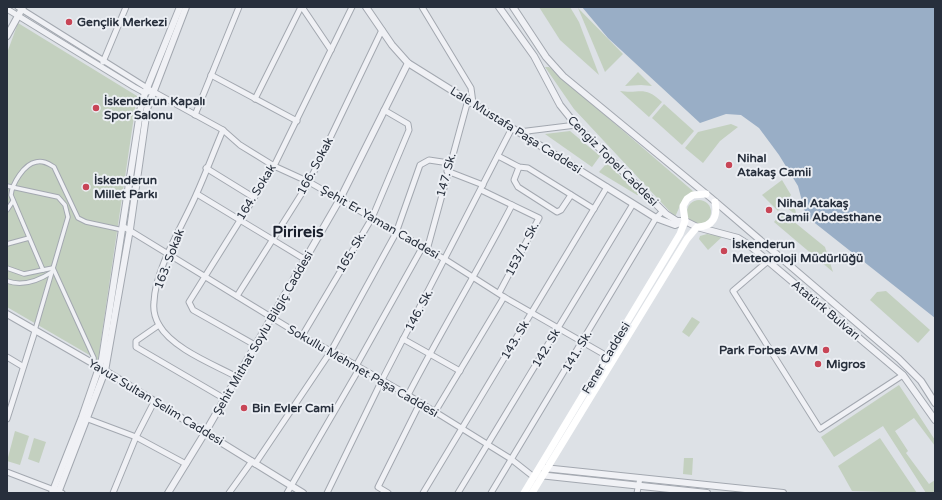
<svg xmlns="http://www.w3.org/2000/svg" width="942" height="500" font-family="'Varela Round',sans-serif">
<style>
.green{fill:#c3d0bf}
.water{fill:#99aec6}
.lines{fill:none;stroke-linecap:round;stroke-linejoin:round}
.pedestrian-casing{stroke:#a3a8b0;stroke-width:5.5}
.minor-casing{stroke:#a3a8b0;stroke-width:7}
.tertiary-casing{stroke:#a3a8b0;stroke-width:8}
.pedestrian{stroke:#f0f1f5;stroke-width:3.5}
.minor{stroke:#f0f1f5;stroke-width:5}
.tertiary{stroke:#f0f1f5;stroke-width:6}
.secondary{stroke:#fff;stroke-width:7}
.poi-dot{fill:#c84556;stroke:#eceff4;stroke-width:1.5}
.labels{text-anchor:middle;stroke-width:4;stroke-linejoin:round;paint-order:stroke}
.poi-label{font-size:12px;font-weight:bold;fill:#272f3c;stroke:#eceff4;text-anchor:start}
.street-label{font-size:12px;fill:#272f3c;stroke:#eceff4}
.district-label{font-size:16px;font-weight:bold;fill:#1a202d;stroke:#eceff4}
</style>
<rect width="100%" height="100%" fill="#dde1e6"/>
<g class="green">
<path d="M539,7h31l9,15 20,53 -39,-35z"/>
<path d="M578,8l45,46 -18,18z"/>
<path d="M18,23l119,73 -39,264 -91,-53v-254z"/>
<path d="M545,67h4l145,125 -11,7 -8,18 -101,-108z"/>
<path d="M638,72l14,14 -11,-1 -16,1z"/>
<path d="M620,91c21,3 24,-6 42,11l-13,15z"/>
<path d="M664,104l30,27 -12,14 -30,-27z"/>
<path d="M731,124l7,3 -18,14 -17,22 -18,-15 13,-16z"/>
<path d="M570,131l30,25 -8,11 -47,-33z"/>
<path d="M607,163l33,32h-3l-38,-23z"/>
<path d="M782,180l9,15 -13,16 -16,-16z"/>
<path d="M792,199l5,17 -11,-9z"/>
<circle cx="699" cy="212" r="12"/>
<path d="M782,212l43,35 8,25 -59,-50z"/>
<path d="M707,234l16,2 -15,14 -9,-11 1,-3z"/>
<path d="M886,291l44,39 -12,13 -48,-43 7,-8z"/>
<path d="M692,317l8,5 -11,15 -7,-5z"/>
<path d="M899,385l36,55v6l-21,-28 -19,13 13,20 -2,2 23,31 6,-4v13h-9l-43,-67 -49,31 -13,-20z"/>
<path d="M15,431l14,5 -9,29 -13,-4z"/>
<path d="M34,438l12,4 -7,21 -11,-4z"/>
<path d="M880,438l37,55 -65,-2 -14,-25z"/>
<path d="M684,458h9l-1,17 -9,-1z"/>
</g>
<path class="water" d="M582,7h353v311l-129,-102 -8,-30 -19,-31 -20,-27 -18,-13 -15,-1 -26,9 -92,-85z"/>
<g class="lines">
<g class="pedestrian-casing">
<g id="pedestrian">
<path d="M7,186l51,11 7,8 3,12 -33,113"/>
<path d="M7,210l6,-9"/>
<path d="M7,244l22,-6"/>
<path d="M7,268l17,6 19,-4"/>
<path d="M7,281c16,6 31,0 45,-9"/>
<path d="M94,364v-6l-41,-90 -10,2 -32,-75c1,-11 13,-31 25,-33 7,-2 13,2 18,5l24,51 8,4 37,8"/>
</g>
</g>
<g class="minor-casing">
<g id="minor">
<path d="M18,7l134,84 71,39 17,15 34,21 35,16 137,78 58,37 103,59"/>
<path d="M302,7l29,43"/>
<path d="M422,7l49,81 2,15"/>
<path d="M7,9l127,78 11,6 3,-1"/>
<path d="M103,62l23,-55"/>
<path d="M211,75l86,46"/>
<path d="M255,99l46,-92"/>
<path d="M195,115l44,-108"/>
<path d="M223,130c-9,21 -17,43 -27,65 -13,30 -41,74 -42,107 -1,8 1,16 5,23 14,24 54,39 78,52"/>
<path d="M519,132l57,-7"/>
<path d="M498,156l21,11 9,1 66,41"/>
<path d="M519,167l-5,13 4,7 39,25 4,-2 10,-15"/>
<path d="M206,168l47,29"/>
<path d="M447,171l36,14"/>
<path d="M481,190l58,28 -40,75"/>
<path d="M197,194l109,66"/>
<path d="M124,227l178,109 29,15 77,44 103,64 24,19"/>
<path d="M427,250l41,-150"/>
<path d="M768,261l-35,30 87,138 83,-54"/>
<path d="M237,296l72,-114 73,-152"/>
<path d="M159,325l-23,16v6l89,52"/>
<path d="M302,336l70,-118 37,-88 -1,-6 -24,-14"/>
<path d="M403,339l57,32"/>
<path d="M255,345l-62,-35 -4,-8 85,-136 78,-159"/>
<path d="M7,357l15,9"/>
<path d="M356,366l66,-118"/>
<path d="M408,395c33,-64 71,-126 104,-190"/>
<path d="M435,412l69,-115"/>
<path d="M7,419l28,-88"/>
<path d="M88,419l48,18 50,27"/>
<path d="M255,464l76,-113 65,-118 24,-68 9,-5 20,3"/>
<path d="M7,472l55,21"/>
<path d="M113,493l23,-56 18,-35"/>
<path d="M229,493l23,-32"/>
<path d="M287,493l72,-124"/>
<path d="M327,493l55,-113 130,-252"/>
<path d="M388,493l-10,-6 42,-84"/>
<path d="M423,493l184,-306"/>
<path d="M458,493l175,-289"/>
<path d="M491,493l165,-275 7,-7"/>
<path d="M637,493l3,-15"/>
</g>
</g>
<g class="tertiary-casing">
<g id="tertiary">
<path d="M366,7l26,38 16,18 248,155 19,7 10,-4"/>
<path d="M499,7l35,49 26,49 16,20 90,89 11,7h6"/>
<path d="M513,7l33,50 17,19 148,122 188,161 22,22 14,22"/>
<path d="M7,36l16,-29"/>
<path d="M685,221l12,6 41,11 11,7 154,130 32,45"/>
<path d="M7,314l92,53 204,126"/>
<path d="M544,468l239,25"/>
<path d="M539,475l168,18"/>
<path d="M52,493l30,-76 20,-58 39,-253 4,-13 35,-86"/>
<path d="M58,493l47,-122 25,-142 17,-120 39,-102"/>
<path d="M168,493l38,-62 134,-232 68,-136"/>
</g>
</g>
<use href="#pedestrian" class="pedestrian"/>
<use href="#minor" class="minor"/>
<use href="#tertiary" class="tertiary"/>
<g class="secondary">
<path d="M524,493l156,-259 5,-13 -2,-15 4,-7 6,-4 13,-1"/>
<path d="M532,493l155,-254 10,-12c16,0 21,-11 18,-25"/>
</g>
</g>
<g class="poi-dot">
<circle cx="69" cy="22" r="4"/>
<circle cx="96" cy="108" r="4"/>
<circle cx="729" cy="165" r="4"/>
<circle cx="86" cy="187" r="4"/>
<circle cx="769" cy="210" r="4"/>
<circle cx="724" cy="251" r="4"/>
<circle cx="826" cy="350" r="4"/>
<circle cx="818" cy="364" r="4"/>
<circle cx="244" cy="408" r="4"/>
</g>
<g class="labels">
<g class="poi-label">
<text x="77" y="26">Gençlik Merkezi</text>
<text x="104" y="105">İskenderun Kapalı<tspan x="104" dy="14">Spor Salonu</tspan></text>
<text x="737" y="162">Nihal<tspan x="737" dy="14">Atakaş Camii</tspan></text>
<text x="94" y="184">İskenderun<tspan x="94" dy="14">Millet Parkı</tspan></text>
<text x="777" y="207">Nihal Atakaş<tspan x="777" dy="14">Camii Abdesthane</tspan></text>
<text x="732" y="248">İskenderun<tspan x="732" dy="14">Meteoroloji Müdürlüğü</tspan></text>
<text x="818" y="354" text-anchor="end">Park Forbes AVM</text>
<text x="826" y="368">Migros</text>
<text x="252" y="412">Bin Evler Cami</text>
</g>
<g class="street-label">
<text transform="translate(516 130) rotate(32)" y="4">Lale Mustafa Paşa Caddesi</text>
<text transform="translate(613 161) rotate(45)" y="4">Cengiz Topel Caddesi</text>
<text transform="translate(315 166) rotate(-62)" y="4">166. Sokak</text>
<text transform="translate(446 175) rotate(-75)" y="4">147. Sk.</text>
<text transform="translate(256 192) rotate(-58)" y="4">164. Sokak</text>
<text transform="translate(380 222) rotate(30)" y="4">Şehit Er Yaman Caddesi</text>
<text transform="translate(522 249) rotate(-63)" y="4">153/1. Sk.</text>
<text transform="translate(351 252) rotate(-59)" y="4">165. Sk.</text>
<text transform="translate(169 259) rotate(-69)" y="4">163. Sokak</text>
<text transform="translate(419 310) rotate(-62)" y="4">146. Sk.</text>
<text transform="translate(826 310) rotate(40)" y="4">Atatürk Bulvarı</text>
<text transform="translate(263 333) rotate(-60)" y="4">Şehit Mithat Soylu Bilgiç Caddesi</text>
<text transform="translate(515 340) rotate(-59)" y="4">143. Sk</text>
<text transform="translate(546 348) rotate(-59)" y="4">142. Sk</text>
<text transform="translate(577 351) rotate(-59)" y="4">141. Sk.</text>
<text transform="translate(606 358) rotate(-59)" y="4">Fener Caddesi</text>
<text transform="translate(363 371) rotate(30)" y="4">Sokullu Mehmet Paşa Caddesi</text>
<text transform="translate(156 402) rotate(31)" y="4">Yavuz Sultan Selim Caddesi</text>
</g>
<g class="district-label">
<text x="298" y="237">Pirireis</text>
</g>
</g>
<rect width="942" height="500" fill="none" stroke="#272f3c" stroke-width="16"/>
</svg>
